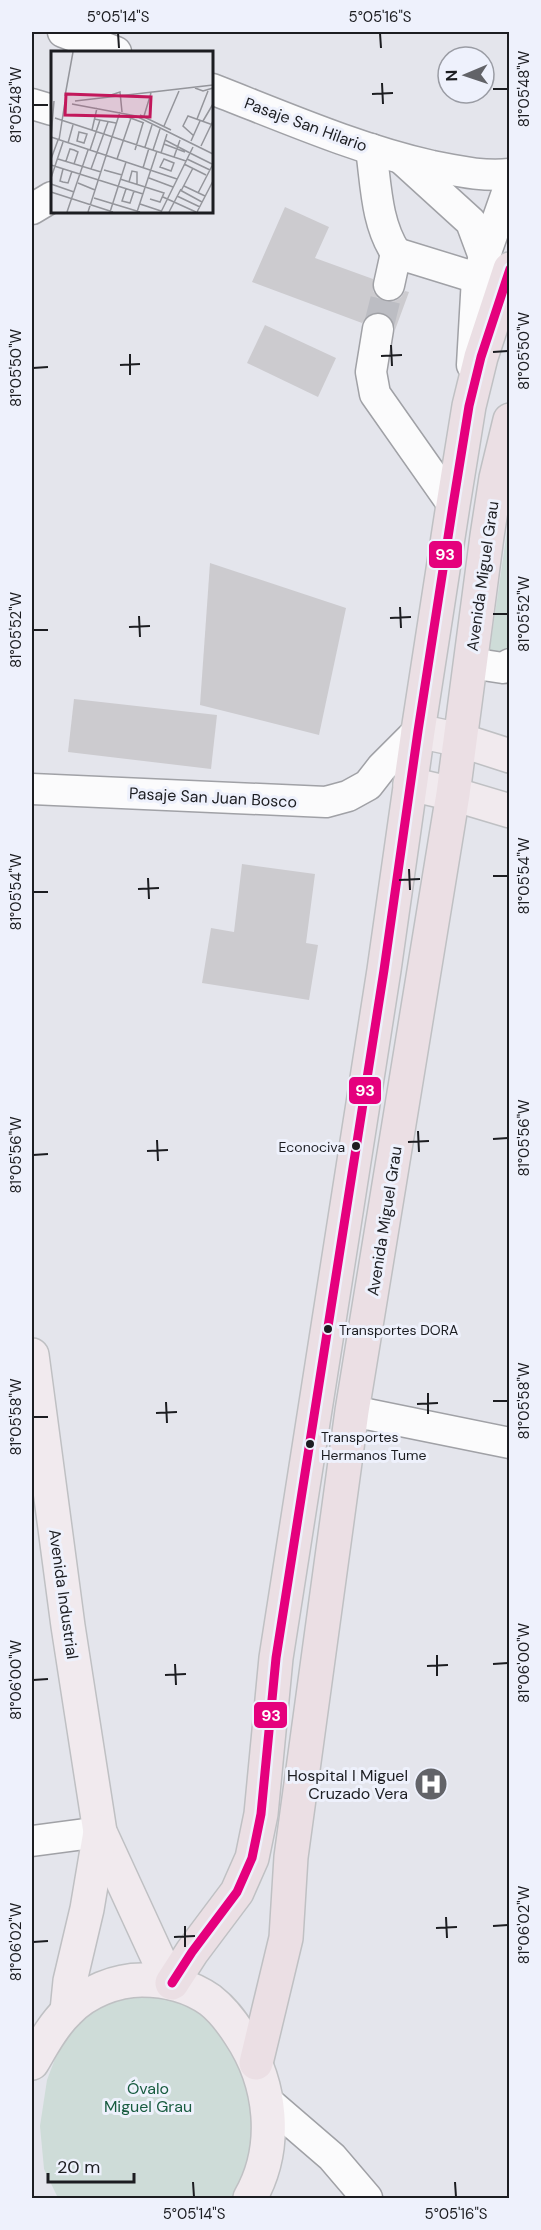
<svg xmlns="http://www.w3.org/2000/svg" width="541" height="2230" font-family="'DM Sans',sans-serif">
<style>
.green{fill:#cedcd8}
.building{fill:#cccbcf}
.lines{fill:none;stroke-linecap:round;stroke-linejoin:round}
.minor-tunnel{stroke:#bcbdc3;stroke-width:30;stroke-dasharray:30 15;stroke-linecap:butt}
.minor-casing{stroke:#a0a1a6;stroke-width:33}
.major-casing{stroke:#bfc0c3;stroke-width:36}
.highway-casing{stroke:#bfc0c3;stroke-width:36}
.minor{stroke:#fbfbfc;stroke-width:30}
.major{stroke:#f1eaee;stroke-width:33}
.highway{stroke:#ebdfe4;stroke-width:33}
.bus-1-casing{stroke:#eef1fc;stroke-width:14}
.bus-1{stroke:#e5007d;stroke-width:9}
.ticks{fill:none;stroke:#1c1d21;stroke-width:2}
.bus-dot{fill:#1c1d21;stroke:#eef1fc;stroke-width:2}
.labels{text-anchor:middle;stroke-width:6;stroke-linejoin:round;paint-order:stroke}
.bus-label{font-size:14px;fill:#1c1d21;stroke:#eef1fc;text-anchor:start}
.street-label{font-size:16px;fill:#1c1d21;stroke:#eef1fc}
.poi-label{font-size:16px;fill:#1c1d21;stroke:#eef1fc;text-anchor:end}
.park-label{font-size:16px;fill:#175b3f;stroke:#eef1fc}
.inset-road{fill:none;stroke:#94959b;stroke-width:1.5}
.view{fill:#c2185b;fill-opacity:0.15;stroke:#c2185b;stroke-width:3}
.inset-edge{fill:none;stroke:#1c1d21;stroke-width:3}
.line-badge{stroke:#eef1fc;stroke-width:2}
.badge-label{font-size:16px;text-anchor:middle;font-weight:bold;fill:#fff}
.neatline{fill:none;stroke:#1c1d21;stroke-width:2}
.ticks-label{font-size:15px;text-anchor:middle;fill:#1c1d21}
</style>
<rect width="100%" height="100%" fill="#e4e5ec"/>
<g class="green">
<path d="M509,517v133l-4,6 -15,-2v-6z"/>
<path d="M185,1995l51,52 17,62v35l-16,54h-179l-14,-29 -4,-43 7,-46 20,-53 45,-31z"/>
</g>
<g class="building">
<path d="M285,207l44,20 -14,31 58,21v12l5,7 7,4 10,-1 6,-4 4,-6 4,1 -14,38 -1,-8 -5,-6 -8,-4 -10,1 -9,10 -110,-41z"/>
<path d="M265,325l71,33 -18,39 -71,-34z"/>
<path d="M210,563l136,45 -27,127 -119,-30z"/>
<path d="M74,699l143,16 -6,54 -143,-17z"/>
<path d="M242,864l73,10 -9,69 12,2 -9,55 -107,-17 9,-55 23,4z"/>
</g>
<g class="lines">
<path class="minor-tunnel" d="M378,329l11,-44"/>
<g class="minor-casing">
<g id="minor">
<path d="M63,32l53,20"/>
<path d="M212,89c72,28 145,60 220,77 26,5 51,11 78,8"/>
<path d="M32,104l20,6"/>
<path d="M371,149c5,35 5,74 25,104"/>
<path d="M404,161l67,61 13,35"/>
<path d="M32,209l20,-12"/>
<path d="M389,285l7,-32 81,25 18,-1"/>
<path d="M378,329l-7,43 4,22 78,111"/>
<path d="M472,365l5,-87 33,-94"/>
<path d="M470,663l33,5 7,-4"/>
<path d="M32,789l294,13 22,-6 20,-11 14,-18 36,-36"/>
<path d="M352,1411l158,32"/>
<path d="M32,1841l68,-9"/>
<path d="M267,2101l65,56 35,41"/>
</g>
</g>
<g class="major-casing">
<g id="major">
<path d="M418,731l42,9 50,16"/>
<path d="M410,784l43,10 57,17"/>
<path d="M32,1355l36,271 32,206 69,150"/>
<path d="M67,2011l3,-30 17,-72 13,-77"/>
<path d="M32,2063c10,-17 21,-38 36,-52 18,-19 48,-31 74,-31 24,0 48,6 68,20 13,10 21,21 30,35 32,48 39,112 10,163"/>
</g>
</g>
<g class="highway-casing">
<g id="highway">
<path d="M172,1983l20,-31 45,-60 15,-34 9,-44 15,-156 108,-688 34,-239 35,-226 16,-99 12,-49 29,-88"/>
<path d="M256,2063l30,-125 5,-81 61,-446 101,-617 34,-258 9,-58 14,-58"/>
</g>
</g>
<use href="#minor" class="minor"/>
<use href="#major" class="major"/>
<use href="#highway" class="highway"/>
<g class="bus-1-casing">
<path id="bus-1" d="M172,1983l20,-31 45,-60 15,-34 9,-44 15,-156 108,-688 34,-239 35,-226 16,-99 12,-49 29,-88"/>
</g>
<use href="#bus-1" class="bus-1"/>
</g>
<path class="ticks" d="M118,33l1,15M380,33l1,15M382,83l1,21M493,89h15M372,94l21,-1M33,105h15M391,345l1,21M493,352l15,-1M130,354v21M381,356l21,-1M120,365l20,-1M33,368l15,-1M400,607l1,21M493,614h15M139,616l1,21M390,618l21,-1M129,627l21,-1M33,630h15M409,869l1,21M493,876h15M148,878l1,21M399,880l21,-1M138,889l21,-1M33,892h15M418,1131l1,21M493,1139l15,-1M157,1140l1,21M408,1142l21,-1M147,1151l21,-1M33,1155l15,-1M428,1393v21M493,1401h15M166,1402l1,21M417,1404l21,-1M156,1413l21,-1M33,1417h15M437,1655v21M175,1664l1,21M493,1664l15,-1M427,1666l21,-1M165,1675l21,-1M33,1680l15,-1M446,1917l1,21M185,1926v21M493,1926l15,-1M436,1928l21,-1M174,1937l21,-1M33,1942l15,-1M193,2182l1,15M455,2182l1,15"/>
<defs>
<g id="hospital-disc" transform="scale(1.725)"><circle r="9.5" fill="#626368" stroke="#eef1fc"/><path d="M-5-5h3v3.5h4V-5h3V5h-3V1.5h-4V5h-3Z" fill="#fff"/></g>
</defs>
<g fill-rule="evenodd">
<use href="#hospital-disc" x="431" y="1784"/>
</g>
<g class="bus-dot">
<circle cx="356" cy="1146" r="5"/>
<circle cx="328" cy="1329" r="5"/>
<circle cx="310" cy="1444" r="5"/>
</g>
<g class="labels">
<g class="bus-label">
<text x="345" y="1152" text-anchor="end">Econociva</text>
<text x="339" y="1335">Transportes DORA</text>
<text x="321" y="1442">Transportes<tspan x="321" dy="18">Hermanos Tume</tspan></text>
</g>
<g class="street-label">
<text transform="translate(306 124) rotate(20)" y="6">Pasaje San Hilario</text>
<text transform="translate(482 576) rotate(-82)" y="6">Avenida Miguel Grau</text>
<text transform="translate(213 797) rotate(3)" y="6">Pasaje San Juan Bosco</text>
<text transform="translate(384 1221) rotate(-81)" y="6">Avenida Miguel Grau</text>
<text transform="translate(64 1594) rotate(82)" y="6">Avenida Industrial</text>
</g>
<g class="poi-label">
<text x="408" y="1781">Hospital I Miguel<tspan x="408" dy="18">Cruzado Vera</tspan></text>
</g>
<g class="park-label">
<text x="148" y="2094">Óvalo<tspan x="148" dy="18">Miguel Grau</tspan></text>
</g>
</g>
<g transform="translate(51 51)">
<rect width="162" height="162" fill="#e4e5ec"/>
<path class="inset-road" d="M144,37l8,3 10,-3M14,45l8,-44M57,45l12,-4 2,20M24,50l138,-16M21,53l64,12 77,38M89,64l31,15M74,65l19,7M93,65l7,-23M4,67l131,43M43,68l22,4M146,68l11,-28M152,70l10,-17M113,75l15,-35M41,79l5,-22M28,81l8,2 -3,9 -7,-2zM143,85l-11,-10 5,-10 25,9M0,86l126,42M0,86l3,-36M8,89l6,-38M114,89l25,13M140,90l9,-20M17,92l5,-18M113,93l21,8M150,95l12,-25M94,96l7,-22M39,99l10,-30M84,99l8,-27M102,99l7,-21M110,102l6,-19M139,102l22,11M123,106l6,-17M0,108l7,-19M7,108l43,13M66,108l14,-41M113,108l10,4 -3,8 -11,-4zM136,108l23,11M15,110l4,-12 4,1 4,2 -4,12M133,113l22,11M0,114l92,29M92,117l6,-20M12,118l-3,12 3,1 5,1 4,-12M40,118l17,-47M53,119l18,5M0,127l12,-36M98,127l24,9M69,128l44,14 -4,9 -10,-3M78,131l3,-11 5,1v12M27,132l17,7M0,133l23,8M133,135l21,10M75,138l-4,12 8,2 4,-12M129,139l22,12M130,140l12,-23M0,141l62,20M147,142l15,-29M126,145l23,11M112,146l33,15M43,147l46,14M89,153l21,7M16,161l21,-62M37,161l32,-100M59,161l16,-50M86,161l20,-61M110,161l32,-65M118,161l12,-23M146,161l16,-31"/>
<path class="view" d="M15,43l85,3 -1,20 -85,-2z"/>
<rect width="162" height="162" class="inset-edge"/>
</g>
<g class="line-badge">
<rect x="428" y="540" width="35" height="29" rx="6" fill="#e5007d"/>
<rect x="348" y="1076" width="34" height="29" rx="6" fill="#e5007d"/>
<rect x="253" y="1701" width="35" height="28" rx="6" fill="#e5007d"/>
</g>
<g class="badge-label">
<text x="445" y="560">93</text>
<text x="365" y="1096">93</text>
<text x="271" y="1721">93</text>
</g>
<rect width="541" height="2230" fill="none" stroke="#eef1fc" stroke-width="66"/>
<g transform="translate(466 75) rotate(268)"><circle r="28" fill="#eef1fc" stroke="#9a9ca4" stroke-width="1.5"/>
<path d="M0-4.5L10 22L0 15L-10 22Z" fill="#626368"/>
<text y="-9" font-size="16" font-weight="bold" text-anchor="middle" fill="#1c1d21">N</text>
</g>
<path d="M48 2173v9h86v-9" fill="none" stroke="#1c1d21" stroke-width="3"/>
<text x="57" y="2173" font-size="18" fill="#1c1d21" stroke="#eef1fc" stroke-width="4.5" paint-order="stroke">20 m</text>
<rect x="33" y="33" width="475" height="2164" class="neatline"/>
<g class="ticks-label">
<text x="118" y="22">5°05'14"S</text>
<text x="380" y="22">5°05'16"S</text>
<text transform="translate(524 89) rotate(-90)" y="5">81°05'48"W</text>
<text transform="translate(16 105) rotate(-90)" y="5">81°05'48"W</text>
<text transform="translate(524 351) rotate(-90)" y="5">81°05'50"W</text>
<text transform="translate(16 368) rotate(-90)" y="5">81°05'50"W</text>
<text transform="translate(524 614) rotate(-90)" y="5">81°05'52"W</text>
<text transform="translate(16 630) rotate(-90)" y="5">81°05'52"W</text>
<text transform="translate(524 876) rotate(-90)" y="5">81°05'54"W</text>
<text transform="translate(16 892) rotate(-90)" y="5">81°05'54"W</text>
<text transform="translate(524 1138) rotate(-90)" y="5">81°05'56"W</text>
<text transform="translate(16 1155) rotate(-90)" y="5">81°05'56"W</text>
<text transform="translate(524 1401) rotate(-90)" y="5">81°05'58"W</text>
<text transform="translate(16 1417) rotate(-90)" y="5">81°05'58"W</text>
<text transform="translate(524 1663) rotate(-90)" y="5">81°06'00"W</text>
<text transform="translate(16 1680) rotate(-90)" y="5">81°06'00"W</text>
<text transform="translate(524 1925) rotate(-90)" y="5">81°06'02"W</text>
<text transform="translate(16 1942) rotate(-90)" y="5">81°06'02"W</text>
<text x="194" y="2219">5°05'14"S</text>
<text x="456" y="2219">5°05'16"S</text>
</g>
</svg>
